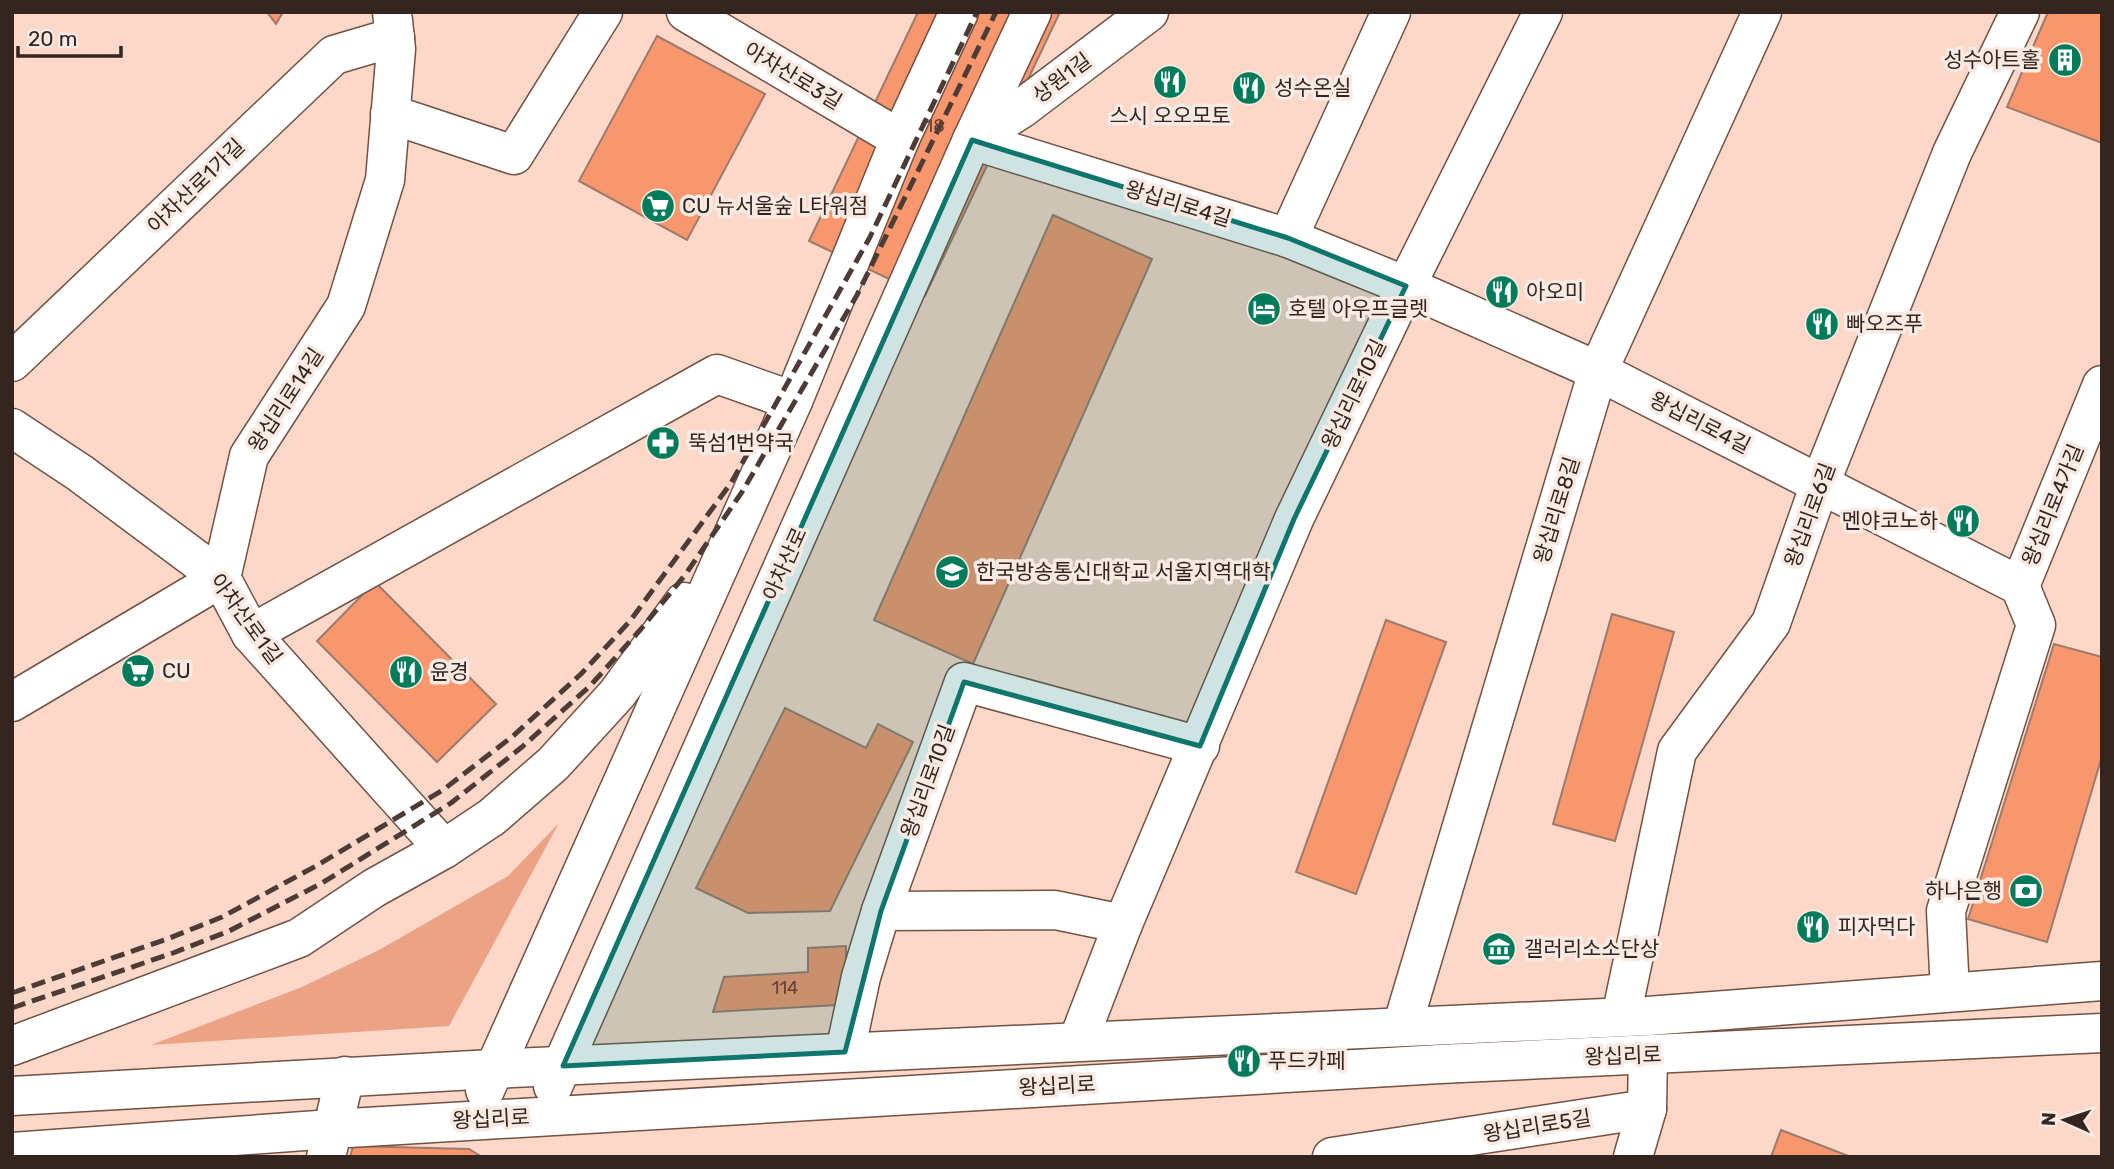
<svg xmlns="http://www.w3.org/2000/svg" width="2114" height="1169" font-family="Rubik,'Noto Sans KR',sans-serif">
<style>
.green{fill:#eca284}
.building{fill:#f8976e;stroke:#9c7a6c;stroke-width:2}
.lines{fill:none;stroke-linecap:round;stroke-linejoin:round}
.minor-casing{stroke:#725244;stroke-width:41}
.major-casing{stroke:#725244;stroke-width:41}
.minor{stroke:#fff;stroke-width:38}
.major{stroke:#fff;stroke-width:38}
.rail{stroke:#4d3b35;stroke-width:5;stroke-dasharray:14 7;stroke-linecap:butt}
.marked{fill:#0f766e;fill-opacity:0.2;stroke:#0f766e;stroke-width:5;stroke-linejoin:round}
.labels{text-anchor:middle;stroke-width:7;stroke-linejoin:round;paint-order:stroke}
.number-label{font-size:18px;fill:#654234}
.poi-label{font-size:21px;fill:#342520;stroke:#f9eae3;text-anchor:start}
.street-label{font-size:21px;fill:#342520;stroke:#f9eae3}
</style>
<rect width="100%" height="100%" fill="#fdd7c7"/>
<path class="green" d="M559,823l-110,203 -298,19 151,-58 77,-37 129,-74z"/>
<g class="building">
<path d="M267,12h16l-7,12z"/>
<path d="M918,12h142l-135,284 -116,-55z"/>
<path d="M2048,12h54v131l-95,-36z"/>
<path d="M657,36l108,58 -78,146 -108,-59z"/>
<path d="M1053,215l99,44 -179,405 -99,-44z"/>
<path d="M375,582l121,122 -59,58 -120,-121z"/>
<path d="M1612,614l62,18 -59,209 -62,-17z"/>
<path d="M1386,620l60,22 -90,252 -60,-22z"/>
<path d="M2054,644l48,13v99l-55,186 -79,-23z"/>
<path d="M785,708l81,40 12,-24 35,18 -83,169 -82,2 -52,-25z"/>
<path d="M846,946v32l-9,27 -124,7 11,-35 84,-5v-24z"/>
<path d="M1781,1130l70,27h-80z"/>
<path d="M353,1146l116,3 13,8h-132z"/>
</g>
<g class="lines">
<g class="minor-casing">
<g id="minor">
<path d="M686,12l214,127"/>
<path d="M390,114l124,41 89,-143"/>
<path d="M972,140l316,98 118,48 192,85 422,215 16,39 -90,286 4,81"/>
<path d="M972,140l49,-31 128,-97"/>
<path d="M1288,238l103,-226"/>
<path d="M12,362l322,-307 61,-18"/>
<path d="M12,428l68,45 141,105 30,56 193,215"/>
<path d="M2020,586l82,-201"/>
<path d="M251,634l466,-260 76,27"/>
<path d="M12,702l209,-124 28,-122 97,-150 39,-126 11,-131 -4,-37"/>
<path d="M881,911l174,-1 68,14"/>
<path d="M1621,1017l56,-266 94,-128 49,-139 132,-331 68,-141"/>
<path d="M1402,1027l196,-656 164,-359"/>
<path d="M1078,1041l45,-117 171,-405 112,-233 137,-274"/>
<path d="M845,1052l16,-75 20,-66 83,-229 236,64"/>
<path d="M326,1157l19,-81"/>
<path d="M1332,1157l315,-48"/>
<path d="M1633,1157l14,-48 1,-54"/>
</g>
</g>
<g class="major-casing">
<g id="major">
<path d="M12,1046l287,-108 75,-50 70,-39 48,-32 61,-53 64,-70 67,-92"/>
<path d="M553,1086l419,-946 60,-128"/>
<path d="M485,1090l308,-689 107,-262 59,-127"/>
<path d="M12,1096l480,-27 1156,-53 454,-35"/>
<path d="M12,1152l320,-23 1108,-65 662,-31"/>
</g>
</g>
<use href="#minor" class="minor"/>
<use href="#major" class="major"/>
<g class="rail">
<path d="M12,993l155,-54 55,-22 94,-51 127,-76 70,-54 68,-62 49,-53 101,-138 139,-246 107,-225"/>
<path d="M12,1008l161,-55 56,-22 93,-48 129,-80 71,-56 68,-61 51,-57 44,-54 57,-83 115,-197 139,-283"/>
</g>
</g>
<path class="marked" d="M972,140l316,98 118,48 -112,233 -94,227 -236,-64 -83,229 -36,141 -282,14z"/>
<defs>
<g id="building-disc" transform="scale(1.75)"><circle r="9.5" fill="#007c5b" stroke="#f9eae3"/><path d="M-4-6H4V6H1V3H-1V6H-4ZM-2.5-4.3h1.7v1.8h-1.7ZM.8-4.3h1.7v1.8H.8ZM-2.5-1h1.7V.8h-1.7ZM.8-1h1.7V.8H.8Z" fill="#fff"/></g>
<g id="restaurant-disc" transform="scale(1.75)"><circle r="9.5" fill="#007c5b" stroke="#f9eae3"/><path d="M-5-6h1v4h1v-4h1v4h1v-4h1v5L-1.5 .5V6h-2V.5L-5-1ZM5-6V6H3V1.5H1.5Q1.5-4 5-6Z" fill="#fff"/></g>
<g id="supermarket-disc" transform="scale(1.75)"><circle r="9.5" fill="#007c5b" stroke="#f9eae3"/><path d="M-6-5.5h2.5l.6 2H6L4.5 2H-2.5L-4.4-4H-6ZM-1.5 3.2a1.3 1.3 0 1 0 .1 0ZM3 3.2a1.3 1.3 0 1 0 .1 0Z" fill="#fff"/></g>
<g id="hotel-disc" transform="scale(1.75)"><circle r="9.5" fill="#007c5b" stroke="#f9eae3"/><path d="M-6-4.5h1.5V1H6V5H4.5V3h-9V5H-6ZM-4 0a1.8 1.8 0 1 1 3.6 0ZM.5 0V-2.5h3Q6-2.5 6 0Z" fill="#fff"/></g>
<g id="pharmacy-disc" transform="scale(1.75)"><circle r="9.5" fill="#007c5b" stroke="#f9eae3"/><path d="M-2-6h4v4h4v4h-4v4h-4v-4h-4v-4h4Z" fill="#fff"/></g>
<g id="university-disc" transform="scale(1.75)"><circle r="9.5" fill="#007c5b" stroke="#f9eae3"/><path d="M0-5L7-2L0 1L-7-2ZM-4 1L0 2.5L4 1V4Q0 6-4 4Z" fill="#fff"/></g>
<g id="bank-disc" transform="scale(1.75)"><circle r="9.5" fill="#007c5b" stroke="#f9eae3"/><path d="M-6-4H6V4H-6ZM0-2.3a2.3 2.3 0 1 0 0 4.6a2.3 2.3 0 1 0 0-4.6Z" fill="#fff"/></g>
<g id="museum-disc" transform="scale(1.75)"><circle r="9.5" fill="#007c5b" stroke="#f9eae3"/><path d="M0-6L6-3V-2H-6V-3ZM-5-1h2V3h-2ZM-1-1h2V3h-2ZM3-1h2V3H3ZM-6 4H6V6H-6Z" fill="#fff"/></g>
</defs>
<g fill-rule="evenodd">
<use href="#building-disc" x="2065" y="60"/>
<use href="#restaurant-disc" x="1170" y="82"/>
<use href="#restaurant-disc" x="1249" y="88"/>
<use href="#supermarket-disc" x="658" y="206"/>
<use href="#restaurant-disc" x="1502" y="292"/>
<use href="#hotel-disc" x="1264" y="309"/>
<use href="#restaurant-disc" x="1822" y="324"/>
<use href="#pharmacy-disc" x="663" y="443"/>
<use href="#restaurant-disc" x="1963" y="521"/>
<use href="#university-disc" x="952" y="572"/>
<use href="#supermarket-disc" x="138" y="671"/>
<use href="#restaurant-disc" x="406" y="672"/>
<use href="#bank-disc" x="2026" y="891"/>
<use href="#restaurant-disc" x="1813" y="927"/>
<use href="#museum-disc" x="1499" y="949"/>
<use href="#restaurant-disc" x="1244" y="1061"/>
</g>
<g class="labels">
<g class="number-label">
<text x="935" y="132">18</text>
<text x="785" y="994">114</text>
</g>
<g class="poi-label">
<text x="2040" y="67" text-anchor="end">성수아트홀</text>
<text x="1274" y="95">성수온실</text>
<text x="1170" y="123" text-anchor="middle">스시 오오모토</text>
<text x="682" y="213">CU 뉴서울숲 L타워점</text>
<text x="1526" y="299">아오미</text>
<text x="1288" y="316">호텔 아우프글렛</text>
<text x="1846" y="331">빠오즈푸</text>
<text x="688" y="450">뚝섬1번약국</text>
<text x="1938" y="528" text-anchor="end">멘야코노하</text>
<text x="976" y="579">한국방송통신대학교 서울지역대학</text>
<text x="162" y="678">CU</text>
<text x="430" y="679">윤경</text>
<text x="2002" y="898" text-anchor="end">하나은행</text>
<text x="1838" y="934">피자먹다</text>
<text x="1524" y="956">갤러리소소단상</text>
<text x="1268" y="1068">푸드카페</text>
</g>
<g class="street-label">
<text transform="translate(793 76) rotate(31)" y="7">아차산로3길</text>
<text transform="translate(1062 78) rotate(-37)" y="7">상원1길</text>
<text transform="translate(196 186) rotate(-44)" y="7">아차산로1가길</text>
<text transform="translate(1178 204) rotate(17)" y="7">왕십리로4길</text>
<text transform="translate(1354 394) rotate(-64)" y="7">왕십리로10길</text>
<text transform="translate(286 400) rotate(-57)" y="7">왕십리로14길</text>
<text transform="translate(1700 423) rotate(27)" y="7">왕십리로4길</text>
<text transform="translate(2053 505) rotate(-68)" y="7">왕십리로4가길</text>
<text transform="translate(1557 510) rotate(-73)" y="7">왕십리로8길</text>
<text transform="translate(1810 515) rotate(-70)" y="7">왕십리로6길</text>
<text transform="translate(785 564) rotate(-66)" y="7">아차산로</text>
<text transform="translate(246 619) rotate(54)" y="7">아차산로1길</text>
<text transform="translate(928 781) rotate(-70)" y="7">왕십리로10길</text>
<text transform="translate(1623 1056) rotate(-2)" y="7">왕십리로</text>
<text transform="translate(1057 1086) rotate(-3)" y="7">왕십리로</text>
<text transform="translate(491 1119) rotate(-3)" y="7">왕십리로</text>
<text transform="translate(1537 1126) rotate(-9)" y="7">왕십리로5길</text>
</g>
</g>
<rect width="2114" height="1169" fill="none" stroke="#342520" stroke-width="28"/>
<g transform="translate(2065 1120) rotate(273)" stroke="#f9eae3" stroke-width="5" paint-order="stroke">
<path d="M0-5L12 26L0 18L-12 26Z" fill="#342520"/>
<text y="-10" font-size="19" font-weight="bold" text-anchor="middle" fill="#342520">N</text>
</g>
<path d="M18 46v10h103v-10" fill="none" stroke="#342520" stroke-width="3.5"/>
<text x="28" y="46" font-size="21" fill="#342520" stroke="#f9eae3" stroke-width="5" paint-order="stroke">20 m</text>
</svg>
